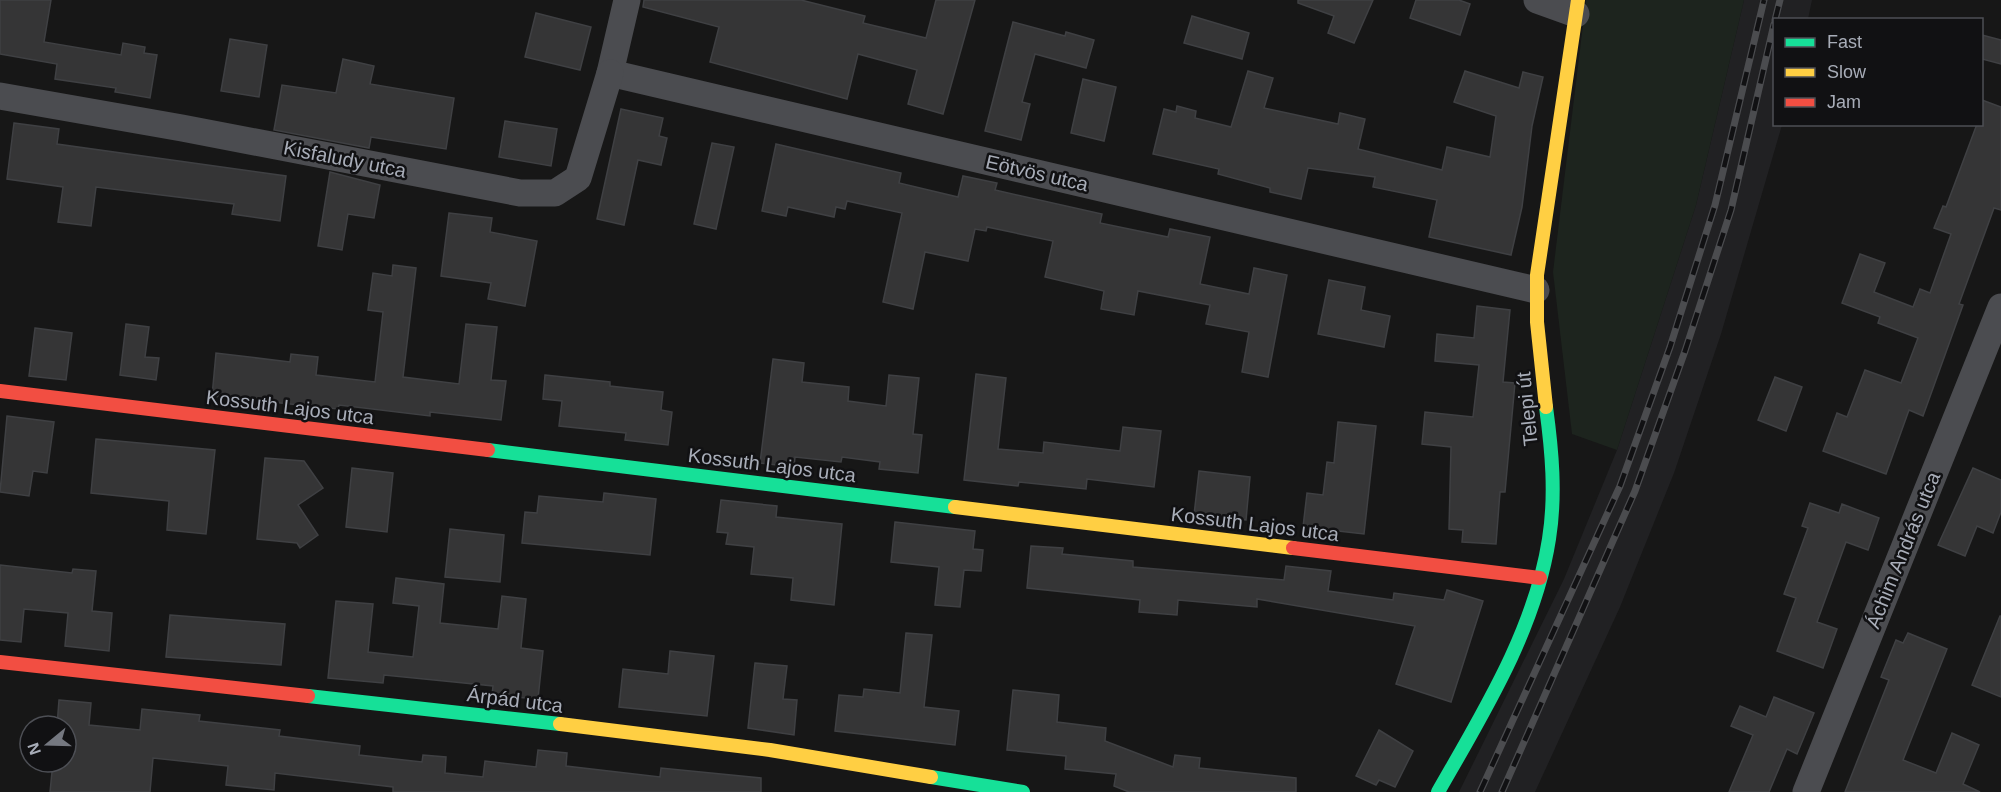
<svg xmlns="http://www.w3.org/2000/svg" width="2001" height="792" font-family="Arial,sans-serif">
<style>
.built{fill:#212123}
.green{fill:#1d241e}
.building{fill:#353536;stroke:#3f4043;stroke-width:1.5}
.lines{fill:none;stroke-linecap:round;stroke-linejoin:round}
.street{stroke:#4b4c50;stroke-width:27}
.fast{stroke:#16e098;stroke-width:14}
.slow{stroke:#ffcf43;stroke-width:14}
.jam{stroke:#f24e42;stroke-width:14}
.rail-casing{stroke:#4b4c4f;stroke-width:7}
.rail{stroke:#111113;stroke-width:4.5;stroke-dasharray:14;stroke-linecap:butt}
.labels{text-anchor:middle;stroke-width:5;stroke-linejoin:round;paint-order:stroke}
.street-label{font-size:20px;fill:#a8adb8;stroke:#111113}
</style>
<rect width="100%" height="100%" fill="#171717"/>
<path class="built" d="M1744,0h68l-4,19 -34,1v104l8,1 -61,209 -47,139 -54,134 -85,185h-76l105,-213 53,-129 79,-245z"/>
<path class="green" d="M1586,0h158l-48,205 -79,245 -45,-16 -19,-162z"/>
<g class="building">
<path d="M0,0h51l-7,42 77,13 2,-12 22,4 -1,6 13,2 -7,43 -35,-6 1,-4 -61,-9 2,-15 -57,-10z"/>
<path d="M644,0h157l64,16 -2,7 63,15 10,-38h39l-32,114 -35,-10 9,-34 -59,-16 -11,45 -137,-37 9,-35 -76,-20z"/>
<path d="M1298,0h75l-19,43 -26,-10 6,-17 -36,-13z"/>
<path d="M1416,0h43l11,4 -10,31 -50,-17z"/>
<path d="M536,13l55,14 -11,43 -55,-13z"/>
<path d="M1192,16l57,17 -7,26 -58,-16z"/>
<path d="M1013,22l52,14 1,-4 28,8 -8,28 -51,-14 -13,48 8,2 -9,36 -36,-9z"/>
<path d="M1982,35l19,5v24l-19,-5z"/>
<path d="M230,39l37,6 -8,52 -38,-6z"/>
<path d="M343,59l31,7 -4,18 84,14 -8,51 -75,-12 -2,11 -95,-18 8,-45 54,8z"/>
<path d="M1248,71l25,7 -9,30 74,16 2,-11 25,6 -7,30 84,21 5,-23 43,10 6,-41 -42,-14 11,-31 54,17 4,-16 20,5 -11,49 -10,81 -11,48 -82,-18 8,-37 -64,-13 2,-10 -67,-9 -7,31 -31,-7v-4l-52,-14 1,-5 -66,-15 11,-45 12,3 1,-6 19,5 -1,7 36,9z"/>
<path d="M1083,79l33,8 -12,54 -33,-8z"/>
<path d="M1982,100l19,7v103l-7,-2 -35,96 4,1 -40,111 -14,-6 -23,64 -63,-23 14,-38 10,4 18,-47 36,13 17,-45 -40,-15 2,-6 -38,-14 18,-49 25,9 -11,29 39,15 7,-18 10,4 21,-59 -17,-6 9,-22 3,1 31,-83h5z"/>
<path d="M621,109l42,9 -4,18 8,2 -6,27 -23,-5 -14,65 -27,-6z"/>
<path d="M505,121l52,8 -6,37 -52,-9z"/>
<path d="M14,123l45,6 -2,15 229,32 -6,45 -48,-7 2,-10 -138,-17 -5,39 -33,-4 5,-35 -56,-8z"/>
<path d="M712,143l22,4 -18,82 -22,-5z"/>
<path d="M776,144l125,29 -2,10 59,14 5,-21 34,7 -2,7 107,24 -2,9 68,14 2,-8 40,8 -10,47 49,10 5,-26 33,7 -19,102 -26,-5 7,-40 -43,-8 4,-19 -72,-14 -4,24 -33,-6 3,-18 -59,-14 8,-36 -66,-14 -1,4 -11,-2 -7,32 -43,-9 -12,57 -30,-7 19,-89 -55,-12 -2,8 -9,-2 -2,10 -46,-10 -2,9 -24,-5z"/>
<path d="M330,172l50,13 -6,33 -26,-4 -6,36 -24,-4z"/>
<path d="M449,213l43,5 -2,14 47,9 -12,65 -37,-7 3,-16 -50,-7z"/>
<path d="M393,265l23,3 -13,109 56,7 7,-60 31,3 -6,53 15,1 -5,39 -71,-8v4l-91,-11 -1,4 -126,-13 4,-43 74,9 1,-8 27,3 -2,18 59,7 8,-70 -15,-2 5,-37 19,3z"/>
<path d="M1329,280l36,7 -4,23 29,6 -6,31 -66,-13z"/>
<path d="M1477,306l33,4 -7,72 12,1 -10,109h-5l-4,52 -34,-2 1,-12 -14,-1 2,-82 -29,-3 3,-32 48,5 6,-52 -44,-4 2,-27 37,4z"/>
<path d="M126,324l23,3 -4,30 14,1 -3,22 -36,-5z"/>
<path d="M35,328l37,5 -6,47 -37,-4z"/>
<path d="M773,359l31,4 -2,19 47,5 -1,14 38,5 3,-31 30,3 -6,56 9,1 -4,38 -39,-4 1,-7 -38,-5 -1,5 -46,-5 -1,10 -34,-4z"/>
<path d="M976,374l30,4 -8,71 45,4 1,-11 76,9 3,-24 38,4 -7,56 -67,-8 -1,10 -67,-7 -1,4 -54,-6z"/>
<path d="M545,375l65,7v4l53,6 -2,18 11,2 -4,33 -43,-5 1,-7 -67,-7 3,-25 -19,-2z"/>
<path d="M1775,377l27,10 -16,44 -28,-11z"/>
<path d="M7,416l47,6 -7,51 -14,-2 -4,25 -29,-4z"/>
<path d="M1338,422l38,4 -12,108 -61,-7 4,-34 16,2 4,-33 7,1z"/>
<path d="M96,439l119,11 -9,84 -39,-4 2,-29 -78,-8z"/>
<path d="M265,458l39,3 19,27 -25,17 20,30 -18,13 -3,-5 -40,-4z"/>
<path d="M352,468l41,5 -6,59 -41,-5z"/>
<path d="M1973,468l28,12v32l-8,21 -16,-7 -12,30 -27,-11z"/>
<path d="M1199,471l51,6 -4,43 -52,-5z"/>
<path d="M604,493l52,6 -6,56 -128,-12 3,-31 12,1 2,-17 64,6z"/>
<path d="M721,500l56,6 -1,11 66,7 -8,81 -43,-5 2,-22 -42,-4 3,-27 -28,-3 2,-11 -11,-1z"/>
<path d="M1810,503l29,10 3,-9 37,14 -11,32 -22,-8 -29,80 20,7 -14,39 -46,-17 19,-53 -12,-4 24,-66 -6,-2z"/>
<path d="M895,522l80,9 -2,18 10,1 -2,21 -17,-1 -4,37 -25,-2 4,-38 -48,-5z"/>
<path d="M450,529l54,6 -4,47 -55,-5z"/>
<path d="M1031,546l32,2 -1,6 71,7v6l59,5 92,8 2,-14 45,5 -3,20 65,9 1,-7 50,7 3,-10 36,11 -32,101 -55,-18 19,-58 -158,-27v8l-79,-7 -1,15 -38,-3 1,-12 -113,-12z"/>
<path d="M0,565l72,8 1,-4 23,2 -4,40 20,2 -3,38 -44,-5 3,-33 -44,-4 -3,33 -21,-2z"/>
<path d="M396,578l48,6 -4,39 58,6 4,-33 24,3 -5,49 22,3 -5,48 -46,-4 1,-9 -39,-4 -70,-7 -1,8 -55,-5 8,-77 37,3 -5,48 45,5 6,-51 -26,-3z"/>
<path d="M170,615l115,9 -4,41 -115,-8z"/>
<path d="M2000,616h1v81l-29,-12z"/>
<path d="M906,633l26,2 -8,72 35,4 -4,34 -120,-14 4,-36 24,2 1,-8 36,4z"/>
<path d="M1908,633l39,16 -44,111 33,13 16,-40 27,12 -16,39 17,8h-135l44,-112 -8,-3 15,-37 7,3z"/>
<path d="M670,651l44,5 -7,60 -88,-9 4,-38 45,5z"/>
<path d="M755,663l32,3 -4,33 14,1 -3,35 -46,-7z"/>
<path d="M1013,690l46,5 -2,27 49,6 -1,13 68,26 2,-12 25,3 -1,10 97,10v14h-167l-15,-6 2,-12 -51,-5 1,-13 -59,-6z"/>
<path d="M1774,697l40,16 -17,41 -10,-5 -18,43h-40l24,-57 -22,-9 9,-20 26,11z"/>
<path d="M59,700l32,3 -2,22 51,5 2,-21 58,6 -1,6 81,9 -1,6 81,10 -1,9 63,7 1,-7 23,2 -1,16 38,4 2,-16 51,6 2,-17 29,3 -1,13 94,11 1,-9 100,10v14h-368v-5l-118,-14 -1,17 -48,-5 2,-19 -75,-8 -3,34h-100l3,-30h13v-36h-9z"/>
<path d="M1379,730l34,21 -18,36 -16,-7 -3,5 -20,-9z"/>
</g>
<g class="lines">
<g class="street">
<path d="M627,0l-17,73 926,217"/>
<path d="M1537,0l39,14"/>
<path d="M0,96l182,32 338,65h35l23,-15 32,-105"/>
<path d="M1806,792l195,-485"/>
</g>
<g class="fast">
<path d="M488,450l467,57"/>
<path d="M308,696l252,28"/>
<path d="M931,777l92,15"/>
<path d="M1438,792c45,-79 97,-162 111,-253 7,-44 3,-88 -3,-132"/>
</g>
<g class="slow">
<path d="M1546,407l-9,-85v-47l41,-275"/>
<path d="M955,507l338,41"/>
<path d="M560,724l210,26 161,27"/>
</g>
<g class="jam">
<path d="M0,391l488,59"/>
<path d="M1293,548l247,30"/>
<path d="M0,662l308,34"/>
</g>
<g class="rail-casing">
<g id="rail">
<path d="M1775,20l5,-20"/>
<path d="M1480,792l140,-306 50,-139 45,-142 49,-205"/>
<path d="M1502,792l133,-301 50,-140 46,-141 43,-186"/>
</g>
</g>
<use href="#rail" class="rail"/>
</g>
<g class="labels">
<g class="street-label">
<text transform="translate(345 159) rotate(11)" y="7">Kisfaludy utca</text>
<text transform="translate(1037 173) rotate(13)" y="7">Eötvös utca</text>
<text transform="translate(290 407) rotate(7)" y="7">Kossuth Lajos utca</text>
<text transform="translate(1527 409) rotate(-96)" y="7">Telepi út</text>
<text transform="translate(772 465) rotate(7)" y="7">Kossuth Lajos utca</text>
<text transform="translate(1255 524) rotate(7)" y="7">Kossuth Lajos utca</text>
<text transform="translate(1903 550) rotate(-68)" y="7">Áchim András utca</text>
<text transform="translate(515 700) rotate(7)" y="7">Árpád utca</text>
</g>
</g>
<rect x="1773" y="18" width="210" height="108" fill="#111113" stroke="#4d4f55" stroke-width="1.5"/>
<rect x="1785" y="38" width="30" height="9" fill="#16e098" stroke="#4d4f55" stroke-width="1.5"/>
<text x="1827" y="48" font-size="18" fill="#a8adb8">Fast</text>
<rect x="1785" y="68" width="30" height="9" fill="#ffcf43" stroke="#4d4f55" stroke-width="1.5"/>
<text x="1827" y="78" font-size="18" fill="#a8adb8">Slow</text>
<rect x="1785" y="98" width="30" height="9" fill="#f24e42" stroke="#4d4f55" stroke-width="1.5"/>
<text x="1827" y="108" font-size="18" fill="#a8adb8">Jam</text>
<g transform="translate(48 744) rotate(251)"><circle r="28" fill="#111113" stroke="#4d4f55" stroke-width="1.5"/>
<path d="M0-4.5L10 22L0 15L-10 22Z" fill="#757880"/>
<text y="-9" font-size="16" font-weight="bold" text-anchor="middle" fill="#a8adb8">N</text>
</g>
</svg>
